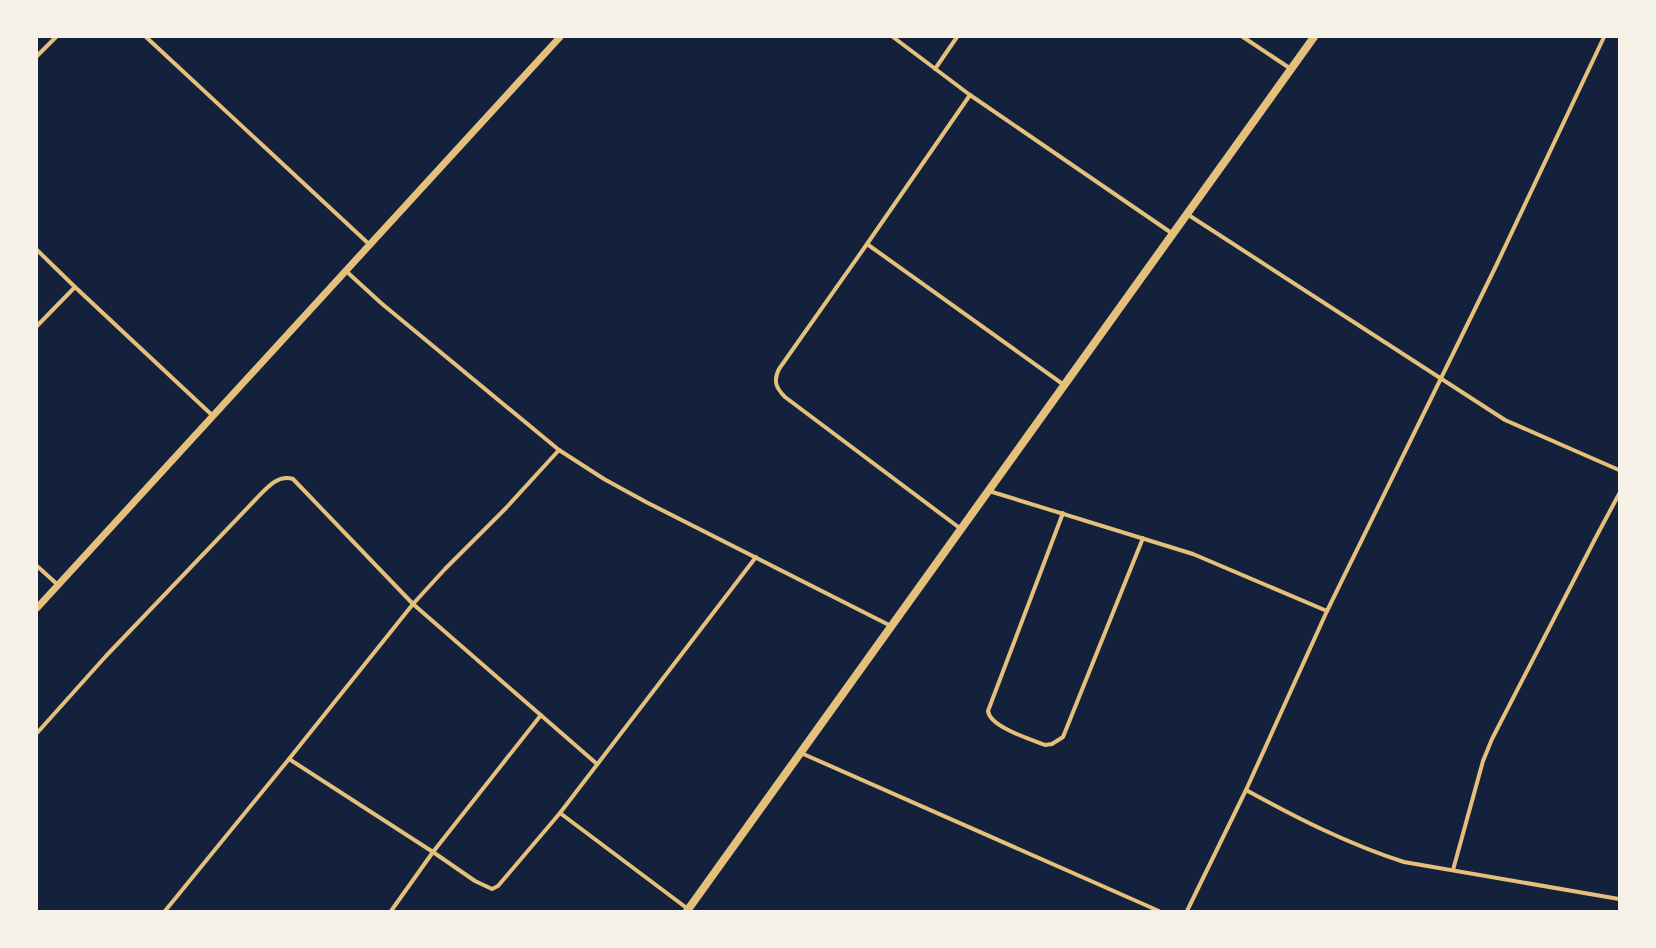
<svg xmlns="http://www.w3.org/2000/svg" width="1656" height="948" font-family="'Work Sans',sans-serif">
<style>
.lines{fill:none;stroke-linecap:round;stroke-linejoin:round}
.minor{stroke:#e5c07b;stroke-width:4}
.tertiary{stroke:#e5c07b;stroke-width:7}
.secondary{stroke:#e5c07b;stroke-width:8}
</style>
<rect width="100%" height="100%" fill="#14213d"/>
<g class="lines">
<g class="minor">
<path d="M146,37l224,208"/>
<path d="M893,37l77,58 203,139"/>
<path d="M1243,37l48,32"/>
<path d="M37,56l19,-19"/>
<path d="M935,69l22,-32"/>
<path d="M970,95l-103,149 197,141"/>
<path d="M1187,214l318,206 114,50"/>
<path d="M867,244l-88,125c-6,12 -3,19 6,28l176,132"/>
<path d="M37,250l38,37 138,129"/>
<path d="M346,271l35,32 178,147 45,29 42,23 245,124"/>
<path d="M37,326l38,-39"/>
<path d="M989,491l204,63 134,57"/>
<path d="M1063,513l-75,198c2,16 42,28 57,34l7,-1 11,-7 80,-199"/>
<path d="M37,566l21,19"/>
<path d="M37,733l69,-77 150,-157c10,-10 21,-25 37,-20l120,125 184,160"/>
<path d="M801,753l358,158"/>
<path d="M289,759l144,93 42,29 17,8 6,-3 62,-73 196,-256"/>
<path d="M1246,790c51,28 102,54 158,72l215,37"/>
<path d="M560,813l128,96"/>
<path d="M1453,870l30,-109 9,-22 103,-200 24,-45"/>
<path d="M165,911l124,-152 124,-155 32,-35 61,-61 53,-58"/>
<path d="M391,911l42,-59 108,-137"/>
<path d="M1187,911l59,-121 81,-179 168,-343 109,-231"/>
</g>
<path class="tertiary" d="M37,608l523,-571"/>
<path class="secondary" d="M687,911l627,-874"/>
</g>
<rect width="1656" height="948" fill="none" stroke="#f6f1e7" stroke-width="76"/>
</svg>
